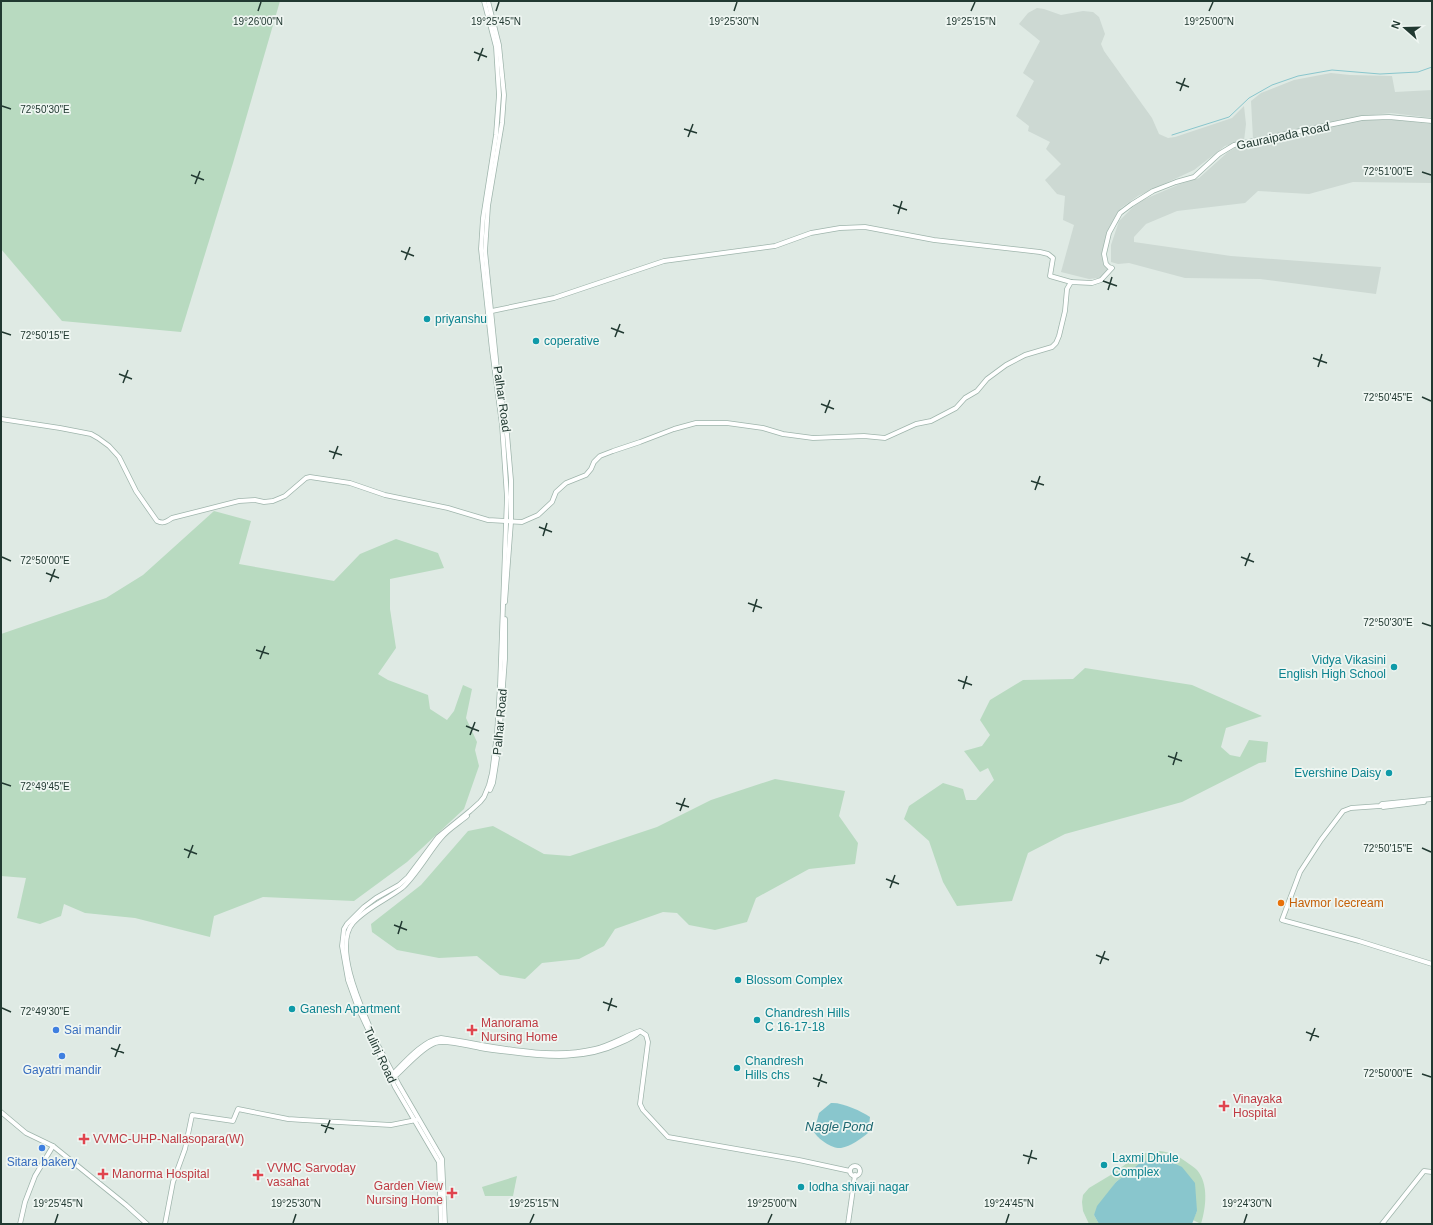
<svg xmlns="http://www.w3.org/2000/svg" width="1433" height="1225" font-family="Helvetica,sans-serif">
<style>
.built{fill:#cdd9d3}
.green{fill:#b8dac0}
.water{fill:#89c6cd}
.lines{fill:none;stroke-linecap:round;stroke-linejoin:round}
.stream{stroke:#89c6cd;stroke-width:1}
.secondary-casing{stroke:#9fb5ac;stroke-width:5.5}
.secondary{stroke:#fff;stroke-width:4}
.ticks{fill:none;stroke:#213931;stroke-width:1.5}
.culture-dot{fill:#0f9aa8;stroke:#eff6f2;stroke-width:1.5}
.food-dot{fill:#e8710a;stroke:#eff6f2;stroke-width:1.5}
.shop-dot{fill:#3f7fe0;stroke:#eff6f2;stroke-width:1.5}
.health-dot{fill:#e0444e;stroke:#eff6f2;stroke-width:1.5}
.labels{text-anchor:middle;stroke-width:3.5;stroke-linejoin:round;paint-order:stroke}
.street-label{font-size:12px;fill:#213931;stroke:#eff6f2}
.culture-label{font-size:12px;fill:#0d838f;stroke:#eff6f2;text-anchor:start}
.food-label{font-size:12px;fill:#c56008;stroke:#eff6f2;text-anchor:start}
.health-label{font-size:12px;fill:#be3a42;stroke:#eff6f2;text-anchor:start}
.shop-label{font-size:12px;fill:#366cbe;stroke:#eff6f2}
.water-label{font-size:13px;font-style:italic;fill:#1e6871;stroke:#eff6f2}
.ticks-label{font-size:10px;text-anchor:middle;fill:#213931;stroke:#eff6f2;stroke-width:3.5;stroke-linejoin:round;paint-order:stroke}
</style>
<rect width="100%" height="100%" fill="#dfeae4"/>
<g class="built">
<path d="M1037,8l7,1 17,6 22,-4 10,1 6,5 6,17 -4,10 3,7 48,67 7,16 9,4 7,-1 57,-19 12,-12 2,18 -2,17 -19,5 -31,24 -56,26 -17,12 -9,16 -9,27 3,14 2,4 -8,9 -11,1 -28,-7 13,-47 -11,-5 2,-24 -8,-2 -12,-14 16,-16 -15,-15 4,-7 -22,-11 1,-5 -13,-10 18,-35 -11,-8 17,-32 -21,-17 9,-11z"/>
<path d="M1331,73l19,2 42,1 3,16 37,-2v28l-41,-5 -28,3 -110,23 -2,-38 10,-8 33,-13z"/>
<path d="M1366,119h22l44,5v59l-79,-1 -44,12 -51,-3 -13,12 -68,8 -31,13 -12,13v5l97,14 150,11 -5,27 -116,-15 -75,-1 -56,-15 -11,1 -7,-2v-17l8,-24 19,-19 42,-18 19,-6 29,-26 10,-6z"/>
</g>
<g class="green">
<path d="M1,1h279l-47,162 -52,169 -119,-11 -61,-72z"/>
<path d="M214,511l37,10 -12,43 95,17 26,-27 36,-15 42,14 6,15 -54,11v30l6,39 -18,26 10,6 40,15 2,14 17,11 7,-9 9,-26 9,4 -6,29 11,24 -2,8 4,16 -15,43 -57,53 -53,39 -91,-4 -49,19 -4,21 -75,-19 -50,-5 -21,-9 -3,12 -21,8 -23,-6 9,-40 -25,-2v-242l105,-36 37,-23z"/>
<path d="M1085,668l107,17 70,31 -36,12 -5,19 9,8 10,2 9,-17 19,2 -2,20 -7,1 -77,39 -117,32 -37,19 -16,48 -55,5 -14,-24 -14,-41 -25,-22 5,-13 34,-23 20,6 3,11h10l18,-20 -6,-12 -8,4 -16,-21 18,-5 8,-11 -10,-15 10,-20 33,-20 50,-1z"/>
<path d="M775,779l70,12 -6,25 19,27 -3,21 -46,5 -53,29 -9,24 -32,8 -26,-5 -12,-12 -14,-1 -48,17 -11,17 -25,13 -37,4 -17,16 -25,-4 -23,-19 -38,2 -42,-8 -25,-18 -1,-8 50,-39 47,-54 25,-5 51,28 26,2 87,-29 54,-27z"/>
<path d="M1160,1151c10,1 17,4 25,10 4,3 9,6 12,9 12,14 9,38 4,54l-8,-4 4,-9 -56,-49 -25,20 -22,33 5,9h-10l-6,-13 -1,-9 1,-7 6,-7 25,-15 25,-19z"/>
<path d="M517,1176l-4,20h-28l-3,-9z"/>
</g>
<g class="water">
<path d="M831,1103c11,-1 30,8 39,14l-2,16c-7,6 -17,13 -27,15 -9,1 -23,-9 -27,-16l5,-19z"/>
<path d="M1163,1158l19,9 13,16 2,28 -5,13h-93l-5,-9 3,-9 19,-24 25,-20z"/>
</g>
<g class="lines">
<path class="stream" d="M1172,135l57,-18 20,-19 23,-13 26,-9 34,-6 48,4 38,-2 14,-5"/>
<g class="secondary-casing">
<g id="secondary">
<path d="M488,1l11,44 5,50 -2,28 -14,83 -3,45 12,118 10,65 4,46v42l-6,80"/>
<path d="M492,311l62,-13 110,-37 111,-15 36,-13 29,-5 25,-1 69,13 106,12 8,2 5,4 -3,18 21,6"/>
<path d="M1,419l59,9 31,6 7,4 11,8 10,11 17,34 21,30c6,3 9,1 15,-3l67,-17 16,-1 9,2 9,-1 12,-5 21,-18 4,-1 40,6 35,12 63,13 40,12 34,2 16,-7 14,-13 4,-10 10,-9 20,-8 5,-6 3,-7 6,-6 13,-5 27,-9 34,-13 22,-6h31l36,5 20,6 30,4 51,-2 21,2 31,-14 15,-3 25,-13 9,-10 12,-7 10,-12 19,-14 19,-10 27,-8 4,-4 3,-7 6,-25 2,-22 4,-7 21,1 9,-3 11,-12 -3,-1 -3,-3 -2,-10 5,-21 11,-20 12,-9 21,-13 23,-9 18,-5 25,-23 15,-9 128,-27 27,-1 43,4"/>
<path d="M500,726l5,-67v-40"/>
<path d="M490,790l3,-7 4,-25"/>
<path d="M1432,799l-50,5 -2,2 -29,2 -8,3 -22,29 -21,32 -18,48 77,21 73,23"/>
<path d="M1383,807l41,-5"/>
<path d="M369,1025c-10,-23 -35,-80 -16,-102 13,-15 33,-23 49,-35 13,-11 27,-36 39,-50 7,-9 18,-15 26,-22"/>
<path d="M379,1047l20,38 43,74 3,65"/>
<path d="M391,1076c13,-13 32,-36 50,-38 49,7 105,23 154,11 16,-4 30,-13 45,-18l6,4 2,7 -8,62 3,6 25,27 131,23 51,11"/>
<path d="M393,1078c11,-9 29,-31 42,-35 11,-4 33,3 45,5 10,2 20,3 30,4 38,5 75,8 110,-9 7,-3 14,-6 19,-11"/>
<path d="M1,1112l25,21 27,13 73,59 21,19"/>
<circle cx="855" cy="1171" r="5"/>
<path d="M20,1224l5,-22 10,-26 18,-30"/>
<path d="M165,1224l8,-42 12,-33 7,-34 41,6 5,-12 50,10 15,1 88,5 25,-5"/>
<path d="M441,1224l-2,-62 -44,-75 -37,-79 -10,-28 -6,-34 2,-17 3,-5 17,-17 12,-9 23,-13 9,-8 30,-40 32,-26 10,-9 4,-5 5,-12 3,-12 5,-39 3,-48 7,-189 -5,-72 -10,-75 -11,-101 2,-31 13,-83 3,-40 -3,-48 -12,-46"/>
<path d="M848,1224l7,-49"/>
<path d="M1382,1224l42,-53 8,1"/>
</g>
</g>
<use href="#secondary" class="secondary"/>
</g>
<path class="ticks" d="M258,11l3,-9M496,11l3,-9M734,11l3,-9M971,11l4,-9M1209,11l4,-9M474,52l13,5M478,61l5,-13M1176,82l13,5M1180,91l5,-13M2,106l9,3M684,129l13,4M688,137l5,-13M1422,172l9,3M191,175l13,5M195,184l5,-13M893,205l14,5M898,214l4,-13M401,251l13,5M405,260l5,-13M1103,281l14,5M1108,290l4,-13M611,328l13,5M2,332l9,3M615,337l5,-13M1313,358l14,5M1318,367l4,-13M119,374l13,5M123,383l5,-13M1422,397l9,4M821,404l13,5M825,413l5,-13M329,451l13,4M333,459l5,-13M1031,481l13,4M1035,490l5,-14M539,527l13,5M543,536l4,-13M2,557l9,4M1241,557l13,5M1245,566l5,-13M46,573l13,5M50,582l5,-13M748,603l14,5M753,612l4,-13M1422,623l9,3M256,650l13,4M260,659l5,-13M958,680l14,5M963,689l4,-13M466,726l13,5M470,735l5,-13M1168,756l14,5M1173,765l4,-13M2,783l9,3M676,803l13,4M680,811l5,-13M1422,848l9,4M184,849l13,5M188,858l5,-13M886,879l13,5M890,888l5,-13M394,925l13,5M398,934l4,-13M1096,955l13,5M1100,964l5,-13M603,1002l14,5M2,1008l9,4M608,1011l4,-13M1306,1032l13,5M1310,1041l5,-13M111,1048l13,5M115,1057l5,-13M1422,1074l9,3M813,1078l14,5M818,1087l4,-13M321,1125l13,4M325,1133l5,-13M1023,1155l14,4M1028,1164l4,-14M55,1223l3,-9M293,1223l3,-9M530,1223l4,-9M768,1223l4,-9M1006,1223l3,-9M1244,1223l3,-9"/>
<g class="culture-dot">
<circle cx="427" cy="319" r="4"/>
<circle cx="536" cy="341" r="4"/>
<circle cx="1394" cy="667" r="4"/>
<circle cx="1389" cy="773" r="4"/>
<circle cx="738" cy="980" r="4"/>
<circle cx="292" cy="1009" r="4"/>
<circle cx="757" cy="1020" r="4"/>
<circle cx="737" cy="1068" r="4"/>
<circle cx="1104" cy="1165" r="4"/>
<circle cx="801" cy="1187" r="4"/>
</g>
<circle class="food-dot" cx="1281" cy="903" r="4"/>
<g class="shop-dot">
<circle cx="56" cy="1030" r="4"/>
<circle cx="62" cy="1056" r="4"/>
<circle cx="42" cy="1148" r="4"/>
</g>
<g class="health-dot">
<path d="M470 1024h4v4h4v4h-4v4h-4v-4h-4v-4h4z"/>
<path d="M1222 1100h4v4h4v4h-4v4h-4v-4h-4v-4h4z"/>
<path d="M82 1133h4v4h4v4h-4v4h-4v-4h-4v-4h4z"/>
<path d="M101 1168h4v4h4v4h-4v4h-4v-4h-4v-4h4z"/>
<path d="M256 1169h4v4h4v4h-4v4h-4v-4h-4v-4h4z"/>
<path d="M450 1187h4v4h4v4h-4v4h-4v-4h-4v-4h4z"/>
</g>
<g class="labels">
<g class="street-label">
<text transform="translate(1283 136) rotate(-12)" y="4">Gauraipada Road</text>
<text transform="translate(502 399) rotate(82)" y="4">Palhar Road</text>
<text transform="translate(500 722) rotate(-85)" y="4">Palhar Road</text>
<text transform="translate(380 1055) rotate(65)" y="4">Tulinj Road</text>
</g>
<g class="culture-label">
<text x="435" y="323">priyanshu</text>
<text x="544" y="345">coperative</text>
<text x="1386" y="664" text-anchor="end">Vidya Vikasini<tspan x="1386" dy="14">English High School</tspan></text>
<text x="1381" y="777" text-anchor="end">Evershine Daisy</text>
<text x="746" y="984">Blossom Complex</text>
<text x="300" y="1013">Ganesh Apartment</text>
<text x="765" y="1017">Chandresh Hills<tspan x="765" dy="14">C 16-17-18</tspan></text>
<text x="745" y="1065">Chandresh<tspan x="745" dy="14">Hills chs</tspan></text>
<text x="1112" y="1162">Laxmi Dhule<tspan x="1112" dy="14">Complex</tspan></text>
<text x="809" y="1191">lodha shivaji nagar</text>
</g>
<g class="food-label">
<text x="1289" y="907">Havmor Icecream</text>
</g>
<g class="health-label">
<text x="481" y="1027">Manorama<tspan x="481" dy="14">Nursing Home</tspan></text>
<text x="1233" y="1103">Vinayaka<tspan x="1233" dy="14">Hospital</tspan></text>
<text x="93" y="1143">VVMC-UHP-Nallasopara(W)</text>
<text x="267" y="1172">VVMC Sarvoday<tspan x="267" dy="14">vasahat</tspan></text>
<text x="112" y="1178">Manorma Hospital</text>
<text x="443" y="1190" text-anchor="end">Garden View<tspan x="443" dy="14">Nursing Home</tspan></text>
</g>
<g class="shop-label">
<text x="64" y="1034" text-anchor="start">Sai mandir</text>
<text x="62" y="1074">Gayatri mandir</text>
<text x="42" y="1166">Sitara bakery</text>
</g>
<g class="water-label">
<text x="839" y="1131">Nagle Pond</text>
</g>
</g>
<g class="ticks-label">
<text x="258" y="25">19°26'00"N</text>
<text x="496" y="25">19°25'45"N</text>
<text x="734" y="25">19°25'30"N</text>
<text x="971" y="25">19°25'15"N</text>
<text x="1209" y="25">19°25'00"N</text>
<text x="45" y="113">72°50'30"E</text>
<text x="1388" y="175">72°51'00"E</text>
<text x="45" y="339">72°50'15"E</text>
<text x="1388" y="401">72°50'45"E</text>
<text x="45" y="564">72°50'00"E</text>
<text x="1388" y="626">72°50'30"E</text>
<text x="45" y="790">72°49'45"E</text>
<text x="1388" y="852">72°50'15"E</text>
<text x="45" y="1015">72°49'30"E</text>
<text x="1388" y="1077">72°50'00"E</text>
<text x="58" y="1207">19°25'45"N</text>
<text x="296" y="1207">19°25'30"N</text>
<text x="534" y="1207">19°25'15"N</text>
<text x="772" y="1207">19°25'00"N</text>
<text x="1009" y="1207">19°24'45"N</text>
<text x="1247" y="1207">19°24'30"N</text>
</g>
<rect width="1433" height="1225" fill="none" stroke="#213931" stroke-width="4"/>
<g transform="translate(1405 28) rotate(290)" stroke="#eff6f2" stroke-width="3" paint-order="stroke">
<path d="M0-3L7 15L0 10L-7 15Z" fill="#213931"/>
<text y="-6" font-size="11" font-weight="bold" text-anchor="middle" fill="#213931">N</text>
</g>
</svg>
